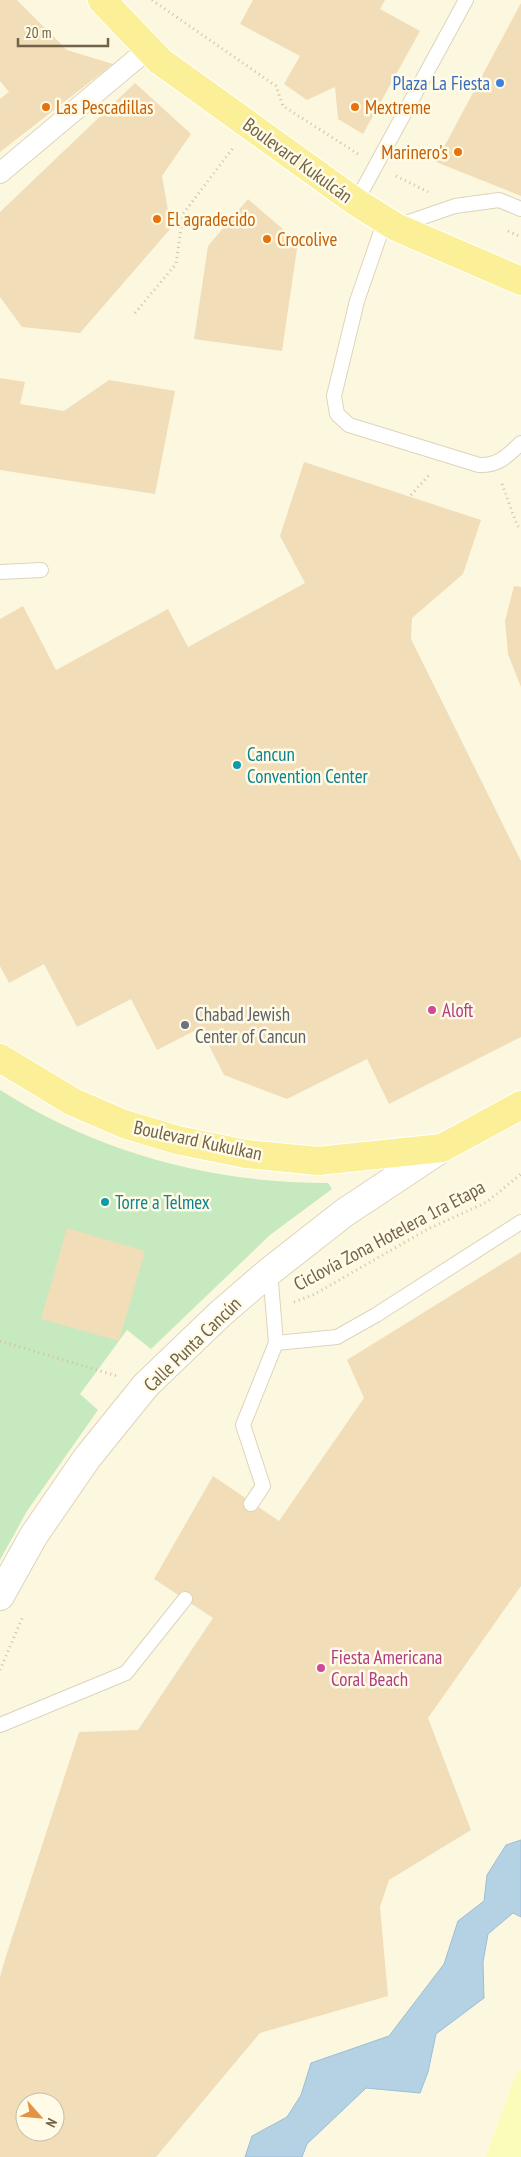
<svg xmlns="http://www.w3.org/2000/svg" width="521" height="2157" font-family="'PT Sans Narrow',sans-serif">
<style>
.green{fill:#c6e9bf}
.sand{fill:#fafcba}
.water{fill:#b5d2e5;stroke:#9cbed6}
.building{fill:#f1ddb8;fill-rule:evenodd}
.lines{fill:none;stroke-linecap:round;stroke-linejoin:round}
.service-casing{stroke:#ddd4ba;stroke-width:16}
.pedestrian-casing{stroke:#ddd4ba;stroke-width:22}
.tertiary-casing{stroke:#ddd4ba;stroke-width:30}
.primary-casing{stroke:#fff;stroke-width:30}
.path{stroke:#d5c19c;stroke-width:3;stroke-dasharray:1 4;stroke-linecap:butt}
.service{stroke:#fff;stroke-width:14}
.pedestrian{stroke:#fff;stroke-width:20}
.tertiary{stroke:#fff;stroke-width:28}
.primary{stroke:#fbef98;stroke-width:28}
.shop-dot{fill:#3f7fe0;stroke:#fffbe6;stroke-width:2}
.food-dot{fill:#e8710a;stroke:#fffbe6;stroke-width:2}
.culture-dot{fill:#0f9aa8;stroke:#fffbe6;stroke-width:2}
.hotel-dot{fill:#d1479c;stroke:#fffbe6;stroke-width:2}
.worship-dot{fill:#6b7280;stroke:#fffbe6;stroke-width:2}
.labels{text-anchor:middle;stroke-width:5;stroke-linejoin:round;paint-order:stroke}
.shop-label{font-size:19px;fill:#366cbe;stroke:#fffbe6;text-anchor:end}
.food-label{font-size:19px;fill:#c56008;stroke:#fffbe6;text-anchor:start}
.street-label{font-size:19px;fill:#726248;stroke:#fffbe6}
.culture-label{font-size:19px;fill:#0d838f;stroke:#fffbe6;text-anchor:start}
.hotel-label{font-size:19px;fill:#b23c85;stroke:#fffbe6;text-anchor:start}
.worship-label{font-size:19px;fill:#5b616d;stroke:#fffbe6;text-anchor:start}
</style>
<rect width="100%" height="100%" fill="#fcf8e0"/>
<path class="green" d="M0,1090c99,63 211,93 328,93l4,6 -62,46 -119,114 -24,-19 -47,64 18,16 -71,101 -27,49z"/>
<path class="sand" d="M521,2069v88h-35l29,-81z"/>
<path class="water" d="M521,1840v77l-8,-4 -25,21 -5,28 1,36 -48,36 -8,38 -8,21 -54,-5 -59,56 -5,13h-57l7,-21 35,-19 14,-22 10,-32 78,-27 55,-72 14,-43 26,-20 3,-26 19,-30z"/>
<g class="building">
<path d="M0,0h17l50,50 46,14 -113,88v-53l9,-7 -9,-11z"/>
<path d="M253,0h132l-5,9 40,22 -57,103 -25,-15 -3,-32 -28,13 -23,-16 16,-28 -60,-32z"/>
<path d="M521,3v193l-85,-34z"/>
<path d="M135,83l56,51 -29,42 9,52 -91,105 -58,-6 -22,-30v-85z"/>
<path d="M248,199l50,43 -16,109 -88,-12 14,-93z"/>
<path d="M0,378l25,4 -5,22 44,7 45,-31 66,11 -20,103 -155,-24z"/>
<path d="M304,462l177,58 -18,54 -51,44 -1,21 110,222v176l-132,67 -22,-45 -80,40 -63,-24 -24,-47 -43,22 -26,-51 -54,28 -33,-63 -35,19 -9,-17v-347l23,-13 33,64 112,-61 20,38 117,-64 -25,-47z"/>
<path d="M514,586l7,1v100l-13,-33 -3,-33z"/>
<path d="M67,1228l78,23 -26,90 -78,-22z"/>
<path d="M521,1252v334l-93,132 43,112 -82,50 -9,27 8,89 -128,37 -104,124h-156v-180l6,-21 73,-224 59,-2 75,-112 -59,-39 59,-103 66,45 85,-123 -17,-38zM25,2102h30v30h-30z"/>
</g>
<g class="lines">
<g class="service-casing">
<g id="service">
<path d="M356,202l110,-202"/>
<path d="M385,220l-28,81 -23,95 3,18 12,11 130,40c20,1 29,-10 42,-22"/>
<path d="M397,226l58,-20 44,-6 22,9"/>
<path d="M0,572l41,-2"/>
<path d="M276,1343l61,-6 39,-22 145,-93"/>
<path d="M251,1504l12,-18 -20,-61 33,-82 -6,-72"/>
<path d="M0,1725l126,-52 59,-74"/>
</g>
</g>
<g class="pedestrian-casing">
<path id="pedestrian" d="M0,173l148,-124"/>
</g>
<g class="tertiary-casing">
<path id="tertiary" d="M0,1596l34,-61 53,-77 59,-73 74,-71 50,-43 74,-58 98,-65"/>
</g>
<g class="primary-casing">
<g id="primary">
<path d="M102,0l58,61 196,141 40,25 125,54"/>
<path d="M0,1058l73,44 51,22 53,16 69,14 72,7 124,-13 79,-43"/>
</g>
</g>
<g class="path">
<path d="M152,0l124,86 7,20 75,48"/>
<path d="M396,176l32,16"/>
<path d="M508,231l13,6"/>
<path d="M135,313l41,-49 7,-50 50,-66"/>
<path d="M502,484l15,41 4,4"/>
<path d="M411,495l20,-22"/>
<path d="M294,1302l19,-7 115,-66 59,-27 34,-28"/>
<path d="M0,1341l117,35"/>
<path d="M0,1670l23,-54"/>
</g>
<use href="#service" class="service"/>
<use href="#pedestrian" class="pedestrian"/>
<use href="#tertiary" class="tertiary"/>
<use href="#primary" class="primary"/>
</g>
<circle class="shop-dot" cx="500" cy="83" r="5"/>
<g class="food-dot">
<circle cx="46" cy="107" r="5"/>
<circle cx="355" cy="107" r="5"/>
<circle cx="458" cy="152" r="5"/>
<circle cx="157" cy="219" r="5"/>
<circle cx="267" cy="239" r="5"/>
</g>
<g class="culture-dot">
<circle cx="237" cy="765" r="5"/>
<circle cx="105" cy="1202" r="5"/>
</g>
<g class="hotel-dot">
<circle cx="432" cy="1010" r="5"/>
<circle cx="321" cy="1668" r="5"/>
</g>
<circle class="worship-dot" cx="185" cy="1025" r="5"/>
<g class="labels">
<g class="shop-label">
<text x="490" y="90">Plaza La Fiesta</text>
</g>
<g class="food-label">
<text x="56" y="114">Las Pescadillas</text>
<text x="365" y="114">Mextreme</text>
<text x="448" y="159" text-anchor="end">Marinero's</text>
<text x="167" y="226">El agradecido</text>
<text x="277" y="246">Crocolive</text>
</g>
<g class="street-label">
<text transform="translate(298 160) rotate(36)" y="7">Boulevard Kukulcán</text>
<text transform="translate(198 1140) rotate(12)" y="7">Boulevard Kukulkan</text>
<text transform="translate(389 1235) rotate(-28)" y="7">Ciclovía Zona Hotelera 1ra Etapa</text>
<text transform="translate(192 1344) rotate(-44)" y="7">Calle Punta Cancún</text>
</g>
<g class="culture-label">
<text x="247" y="761">Cancun<tspan x="247" dy="22">Convention Center</tspan></text>
<text x="115" y="1209">Torre a Telmex</text>
</g>
<g class="hotel-label">
<text x="442" y="1017">Aloft</text>
<text x="331" y="1664">Fiesta Americana<tspan x="331" dy="22">Coral Beach</tspan></text>
</g>
<g class="worship-label">
<text x="195" y="1021">Chabad Jewish<tspan x="195" dy="22">Center of Cancun</tspan></text>
</g>
</g>
<g transform="translate(40 2117) rotate(117)"><circle r="24" fill="#fffbe6" stroke="#c7bea7"/>
<path d="M0-4L9 19L0 12L-9 19Z" fill="#e69245"/>
<text y="-8" font-size="14" font-weight="bold" text-anchor="middle" fill="#726248">N</text>
</g>
<path d="M18 38v8h90v-8" fill="none" stroke="#726248" stroke-width="2.5"/>
<text x="25" y="38" font-size="15" fill="#726248" stroke="#fffbe6" stroke-width="4" paint-order="stroke">20 m</text>
</svg>
